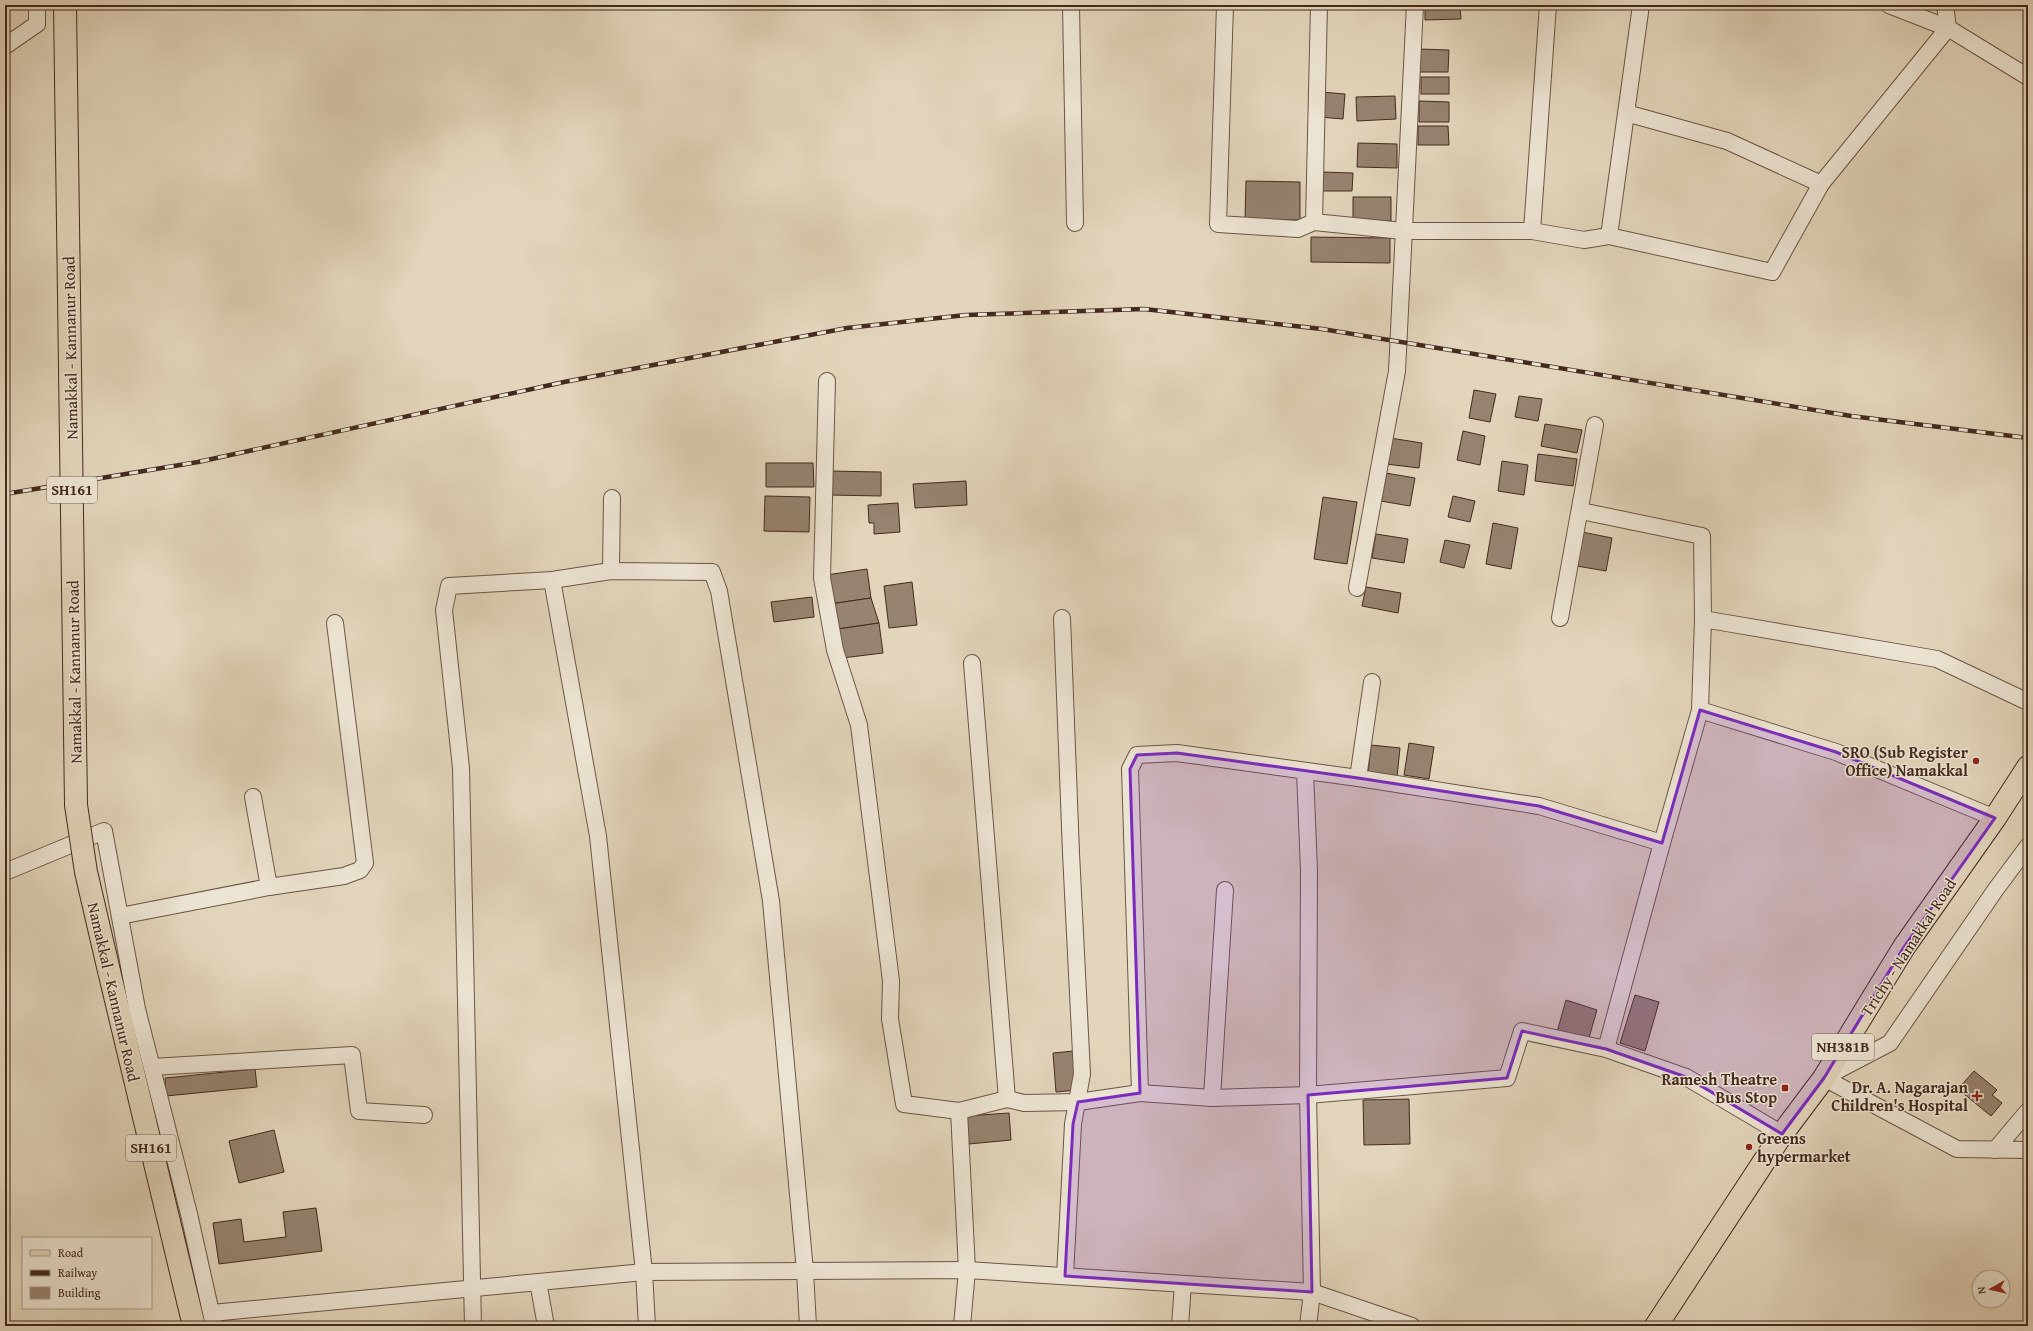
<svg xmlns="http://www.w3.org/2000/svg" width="2033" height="1331" font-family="'Gentium Book Plus',serif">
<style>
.building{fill:#968370;stroke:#442a1e}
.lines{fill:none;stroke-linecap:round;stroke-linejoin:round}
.street-casing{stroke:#6c5545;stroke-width:18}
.primary-casing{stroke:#442a1e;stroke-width:24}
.highway-casing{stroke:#442a1e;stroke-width:24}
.street{stroke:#ece4d3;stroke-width:16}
.primary{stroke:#e2d5bb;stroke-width:22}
.highway{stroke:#e2d5bb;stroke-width:22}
.rail-casing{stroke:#442a1e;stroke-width:4.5}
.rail{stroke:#ece4d3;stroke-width:3;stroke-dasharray:9;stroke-linecap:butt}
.primary-bridge-casing{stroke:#442a1e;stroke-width:24;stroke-linecap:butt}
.primary-bridge{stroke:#e2d5bb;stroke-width:22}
.marked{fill:#7b2cbf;fill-opacity:0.2;stroke:#7b2cbf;stroke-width:3;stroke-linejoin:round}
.poi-dot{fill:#8f2418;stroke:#ece4d3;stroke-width:1.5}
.labels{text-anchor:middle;stroke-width:3;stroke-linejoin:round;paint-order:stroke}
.shield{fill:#ece4d3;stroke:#766254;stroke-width:1}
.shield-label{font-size:15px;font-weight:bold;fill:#442a1e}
.street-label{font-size:16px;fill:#442a1e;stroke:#ece4d3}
.poi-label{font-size:16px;font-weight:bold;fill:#442a1e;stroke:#ece4d3;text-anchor:end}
</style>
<rect width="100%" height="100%" fill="#e2d5bb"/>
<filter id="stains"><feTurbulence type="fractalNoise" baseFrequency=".005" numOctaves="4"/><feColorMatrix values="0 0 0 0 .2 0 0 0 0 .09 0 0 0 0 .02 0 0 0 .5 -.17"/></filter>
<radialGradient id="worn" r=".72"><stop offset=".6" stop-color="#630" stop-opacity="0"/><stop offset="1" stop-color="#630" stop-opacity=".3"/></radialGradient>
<g class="building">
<path d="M1425,5h35l1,14 -36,1z"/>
<path d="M1419,49l30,1 -1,22h-29z"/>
<rect x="1421" y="77" width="28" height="17"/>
<path d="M1321,92l24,2 -2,25 -24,-2z"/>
<path d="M1395,96l1,23 -39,2 -1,-24z"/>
<path d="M1419,101l30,1v20h-30z"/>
<path d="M1418,126h30l1,19h-31z"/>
<path d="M1358,143l39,1v24l-40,-1z"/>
<path d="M1321,172l32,1 -1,18h-31z"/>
<path d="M1246,181l54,1v38l-55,-1z"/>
<rect x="1353" y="197" width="38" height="24"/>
<path d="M1311,237l79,1v25l-79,-1z"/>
<path d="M1474,390l22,4 -6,28 -21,-4z"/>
<path d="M1519,396l23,3 -4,22 -23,-4z"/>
<path d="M1545,424l37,6 -5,23 -36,-7z"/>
<path d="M1463,431l22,5 -5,29 -23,-5z"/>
<path d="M1390,438l32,5 -3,25 -33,-4z"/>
<path d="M1538,454l39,5 -4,27 -38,-5z"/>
<path d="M1502,461l26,4 -4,30 -26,-4z"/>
<path d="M766,463h47l1,24h-48z"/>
<path d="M829,471l52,1v24l-52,-1z"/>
<path d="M1380,472l35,6 -5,28 -35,-6z"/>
<path d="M966,481l1,24 -52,3 -2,-24z"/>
<path d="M765,496l45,1 -1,35 -45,-1z"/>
<path d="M1453,496l22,5 -5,21 -22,-5z"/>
<path d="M1323,497l34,5 -10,62 -33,-5z"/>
<path d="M898,503l2,29 -26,2v-11h-5l-1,-18z"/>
<path d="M1493,523l25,5 -7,41 -25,-5z"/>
<path d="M1577,531l35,7 -6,33 -35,-6z"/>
<path d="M1376,534l32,5 -4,24 -32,-5z"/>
<path d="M1445,540l25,5 -6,23 -24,-6z"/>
<path d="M867,569l4,29 -41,6 -4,-29z"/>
<path d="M912,582l5,43 -28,3 -5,-42z"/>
<path d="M1366,587l35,6 -3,20 -36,-7z"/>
<path d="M812,597l2,20 -40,5 -3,-20z"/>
<path d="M871,598l8,25 -41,6 -8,-25z"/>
<path d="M879,623l4,30 -41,5 -4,-29z"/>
<path d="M1409,743l25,4 -5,32 -25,-4z"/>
<path d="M1371,745l29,3 -3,29 -29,-3z"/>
<path d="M1635,995l24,7 -14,49 -25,-8z"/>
<path d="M1566,1000l31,10 -9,31 -31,-9z"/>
<path d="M1074,1051l3,39 -21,2 -3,-39z"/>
<path d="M255,1069l2,18 -91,9 -1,-18z"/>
<path d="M1974,1071l23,19 -5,5 10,8 -11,13 -33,-27z"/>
<path d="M1409,1099l1,45 -46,1 -1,-45z"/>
<path d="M1009,1113l2,27 -42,4 -3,-28z"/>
<path d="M274,1130l10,42 -45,11 -10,-42z"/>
<path d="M316,1208l6,43 -103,13 -6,-41 28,-4 3,23 42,-5 -3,-25z"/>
</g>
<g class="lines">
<g class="street-casing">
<g id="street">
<path d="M1071,5l4,218"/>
<path d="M1225,5l-7,219 80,5 16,-7 89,9h129l52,9 25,-4 163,36 49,-88 127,-156 -3,-23"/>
<path d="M1889,5l59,23 80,49"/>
<path d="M5,46l32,-22v-19"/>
<path d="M1626,113l101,28 94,43"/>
<path d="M1314,222l5,-217"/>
<path d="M1532,231l16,-226"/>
<path d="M1609,236l32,-231"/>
<path d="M827,381l-5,197 13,72 24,75 32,256 -1,38 14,85 55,7 48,-12 17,4 54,-1 62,-9 72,5 96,-3 199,-17 15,-47 84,18 80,28 96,57"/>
<path d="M1581,511l121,25 1,83 -3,91 -38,133 -56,206"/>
<path d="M611,571l1,-73"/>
<path d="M552,580l46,256 46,436 3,54"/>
<path d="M1357,588l40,-217 18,-366"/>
<path d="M1062,618l9,235 11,221 -9,50 -8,152"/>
<path d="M1560,618l35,-193"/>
<path d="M1703,619l234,40 91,43"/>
<path d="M972,663l35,436"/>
<path d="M1700,710l136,42 159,66"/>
<path d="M1305,771l4,100 -1,224 4,197 -4,34"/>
<path d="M1358,778l14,-96"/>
<path d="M253,797l16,90"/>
<path d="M5,872l99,-41 33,178 52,205 25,112"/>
<path d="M120,916l149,-29 75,-11 16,-6 5,-7 -30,-240"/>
<path d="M152,1067l200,-12 7,56 65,4"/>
<path d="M1825,1077l65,-34 106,-154 32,-43"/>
<path d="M1824,1078l133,71 71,1"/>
<path d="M1140,1093l-10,-324 7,-14 40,-2 181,25 181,28 123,37"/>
<path d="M1212,1098l13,-208"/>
<path d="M959,1111l8,159 -5,56"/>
<path d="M1995,1150l33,-39"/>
<path d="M538,1282l8,44"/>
<path d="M212,1313l432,-41 323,-2 345,22 100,34"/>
<path d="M473,1326l-12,-558 -17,-158 5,-24 103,-6 59,-9 101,1 7,19 52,310 34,370 3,55"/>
<path d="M1180,1326l3,-42"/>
</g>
</g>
<g class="primary-casing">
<path id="primary" d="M109,971l85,355"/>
</g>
<g class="highway-casing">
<path id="highway" d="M1656,1326l126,-192 42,-56 80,-131 91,-129 33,-51"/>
</g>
<use href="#street" class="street"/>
<use href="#primary" class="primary"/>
<use href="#highway" class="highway"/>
<g class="rail-casing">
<path id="rail" d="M5,494l193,-32 366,-80 283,-54 119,-13 178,-6 178,20 529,87 177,22"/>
</g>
<use href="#rail" class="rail"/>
<g class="primary-bridge-casing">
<path id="primary-bridge" d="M65,5l11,800 10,67 23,99"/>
</g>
<use href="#primary-bridge" class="primary-bridge"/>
</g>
<path class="marked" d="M1700,710l136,42 159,66 -91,129 -80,131 -42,56 -96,-57 -80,-28 -84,-18 -15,47 -199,17 4,197 -247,-16 8,-152 5,-22 62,-9 -10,-324 7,-14 40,-2 181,25 181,28 123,37z"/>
<g class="poi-dot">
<circle cx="1976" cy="761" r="4"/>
<rect x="1781" y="1084" width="8" height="8" rx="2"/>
<path d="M1975 1090h4v4h4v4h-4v4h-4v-4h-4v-4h4z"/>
<circle cx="1749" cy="1147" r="4"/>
</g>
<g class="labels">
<g class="shield">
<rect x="47" y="477" width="50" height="26" rx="3"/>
<rect x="1812" y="1034" width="62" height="26" rx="3"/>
<rect x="126" y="1135" width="50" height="26" rx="3"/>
</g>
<g class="shield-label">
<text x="72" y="495">SH161</text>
<text x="1843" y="1052">NH381B</text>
<text x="151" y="1153">SH161</text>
</g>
<g class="street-label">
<text transform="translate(70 348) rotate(-91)" y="6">Namakkal - Kannanur Road</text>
<text transform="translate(74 672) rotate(-91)" y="6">Namakkal - Kannanur Road</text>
<text transform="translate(1908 947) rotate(-57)" y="6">Trichy - Namakkal Road</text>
<text transform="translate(114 992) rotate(77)" y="6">Namakkal - Kannanur Road</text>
</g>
<g class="poi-label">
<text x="1968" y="758">SRO (Sub Register<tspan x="1968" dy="18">Office) Namakkal</tspan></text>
<text x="1777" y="1085">Ramesh Theatre<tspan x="1777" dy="18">Bus Stop</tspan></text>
<text x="1968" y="1093">Dr. A. Nagarajan<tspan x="1968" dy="18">Children's Hospital</tspan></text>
<text x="1757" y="1144" text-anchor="start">Greens<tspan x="1757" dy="18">hypermarket</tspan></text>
</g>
</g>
<rect width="2033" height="1331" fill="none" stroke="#e2d5bb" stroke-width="20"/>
<rect x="6" y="6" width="2021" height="1319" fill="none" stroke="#442a1e" stroke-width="2"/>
<rect x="10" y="10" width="2013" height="1311" fill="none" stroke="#442a1e"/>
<rect x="22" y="1237" width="130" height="72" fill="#ece4d3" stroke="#a99a8b"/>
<rect x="30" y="1250" width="20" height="6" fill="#e2d5bb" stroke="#a99a8b"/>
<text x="58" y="1257" font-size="12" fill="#442a1e">Road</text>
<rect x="30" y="1270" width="20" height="6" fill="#442a1e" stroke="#a99a8b"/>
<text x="58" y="1277" font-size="12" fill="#442a1e">Railway</text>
<rect x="30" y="1287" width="20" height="12" fill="#968370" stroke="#a99a8b"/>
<text x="58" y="1297" font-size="12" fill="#442a1e">Building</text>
<g transform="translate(1991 1289) rotate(262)"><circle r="19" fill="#ece4d3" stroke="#a99a8b"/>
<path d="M0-3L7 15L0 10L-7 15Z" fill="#8f2418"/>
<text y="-6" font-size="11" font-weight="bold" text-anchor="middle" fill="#442a1e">N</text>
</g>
<rect width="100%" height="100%" filter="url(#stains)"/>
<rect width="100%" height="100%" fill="url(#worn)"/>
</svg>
